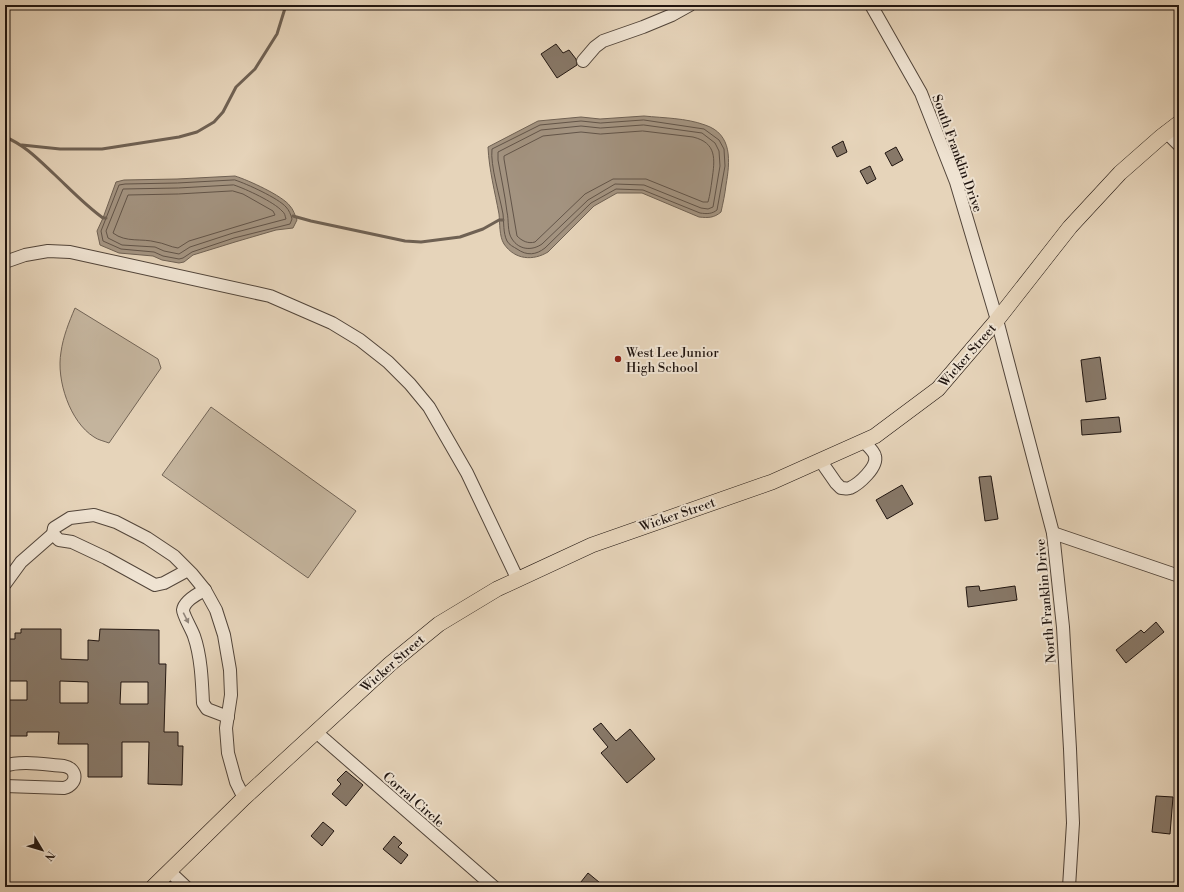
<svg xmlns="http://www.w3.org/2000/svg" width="1184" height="892" font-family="'Libre Bodoni',serif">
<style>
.green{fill:#c4b49d;stroke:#726456}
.water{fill:#a39380;stroke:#6f6153}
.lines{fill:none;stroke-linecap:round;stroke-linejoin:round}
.shore{stroke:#625448;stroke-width:1}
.stream{stroke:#6f6153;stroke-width:3}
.building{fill:#877868;stroke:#201510;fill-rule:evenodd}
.minor-casing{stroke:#52453a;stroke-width:14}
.major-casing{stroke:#201510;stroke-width:16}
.minor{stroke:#efe3d2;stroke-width:12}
.major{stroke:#e6d4ba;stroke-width:15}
.oneway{fill:#92867b}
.poi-dot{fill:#8f2418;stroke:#efe3d2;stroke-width:1.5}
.labels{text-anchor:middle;stroke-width:4;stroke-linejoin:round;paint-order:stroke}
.street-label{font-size:13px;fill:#201510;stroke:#efe3d2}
.poi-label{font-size:13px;fill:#201510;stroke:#efe3d2;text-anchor:start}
</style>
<rect width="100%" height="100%" fill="#e6d4ba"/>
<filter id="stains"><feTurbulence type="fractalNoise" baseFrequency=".005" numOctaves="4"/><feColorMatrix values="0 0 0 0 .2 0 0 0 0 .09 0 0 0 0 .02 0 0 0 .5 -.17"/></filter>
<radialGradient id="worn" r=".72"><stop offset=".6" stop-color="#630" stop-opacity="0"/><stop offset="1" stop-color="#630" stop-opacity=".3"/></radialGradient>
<g class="green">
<path d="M75,308l83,51 3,9 -52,75c-5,-2 -11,-3 -15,-6 -24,-15 -38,-57 -33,-85 2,-15 8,-30 14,-44z"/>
<path d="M211,407l145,104 -48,67 -146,-103z"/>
</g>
<g class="water">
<path d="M644,116c20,2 42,2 61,9 28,9 25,37 21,60 -1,9 -3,18 -5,27 -7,6 -13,6 -22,5l-57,-24h-25l-23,13 -46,46c-15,9 -33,8 -44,-8 -5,-8 -4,-21 -5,-30 -4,-22 -10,-44 -11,-67l50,-26 43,-4 19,2z"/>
<path d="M235,176c13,4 48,20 55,30 3,3 5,9 7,14l-4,8 -17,2 -41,12 -42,13 -9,7 -5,1 -17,-3 -9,-4 -34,-3 -19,-8 -3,-14 6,-13 13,-36 8,-2 53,-1z"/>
</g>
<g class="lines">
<g class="shore">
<path d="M644,120l60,9 15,11 5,9 1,17 -8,44c-5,4 -10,4 -17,3l-57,-23 -27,-1 -25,14 -46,45c-9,7 -18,8 -28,1 -3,-2 -8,-4 -10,-8 -4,-8 -3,-19 -4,-27 -3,-17 -13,-49 -11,-65l48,-24 41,-4 19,2z"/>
<path d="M644,125l58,8 13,10 4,8 1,15 -7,41 -5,2 -7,-1 -57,-23 -29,-1 -27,16 -46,44c-10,7 -23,6 -30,-5 -5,-7 -3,-19 -5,-27 -2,-17 -6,-35 -9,-52v-8l43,-22 40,-4 19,2z"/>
<path d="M643,131l50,6c24,6 22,22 19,43 -1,7 -2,15 -4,22h-5l-57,-23h-33l-28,15 -50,48c-7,2 -13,-1 -18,-6l-13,-77v-3l39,-20 38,-4 19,2z"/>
<path d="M235,180c12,4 43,18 51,27 3,3 5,8 6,12l-2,5 -56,14 -42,14 -9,6 -4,1 -16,-3 -9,-4 -33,-3 -18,-8 -2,-10 18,-46 6,-1 52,-1z"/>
<path d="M234,185c12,4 40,17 48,26 3,2 3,5 4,8l-53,14 -43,14 -11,7 -15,-3 -9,-4 -33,-2 -14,-7 -2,-7 17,-42 55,-1z"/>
<path d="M233,191l10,3 30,17 2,4 -86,26 -11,7c-8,-1 -14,-5 -22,-6 -14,-4 -30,1 -43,-9l15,-38 50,-1z"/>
</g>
<g class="stream">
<path d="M5,137c20,8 34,23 49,37 16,15 31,31 49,44h3"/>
<path d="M22,145l38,4h42l77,-12 18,-5 17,-10 9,-10 13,-25 19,-18 22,-35 9,-29"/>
<path d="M293,216l18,5 94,20 16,1 39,-5 23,-8 16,-9h4"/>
</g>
</g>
<g class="building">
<path d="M556,44l7,9 6,-3 7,9 1,6 -20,13 -16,-24z"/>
<path d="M843,141l4,11 -10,5 -5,-10z"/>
<path d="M896,147l7,13 -11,6 -7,-13z"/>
<path d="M870,166l6,13 -9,5 -7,-13z"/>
<path d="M1100,357l6,42 -20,3 -5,-42z"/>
<path d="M1119,417l2,15 -39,3 -1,-15z"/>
<path d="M991,476l7,43 -13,2 -6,-44z"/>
<path d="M902,485l11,19 -26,15 -11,-19z"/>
<path d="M979,586l1,5 35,-5 2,14 -49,7 -2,-20z"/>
<path d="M1156,622l8,10 -38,31 -10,-13 25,-20 3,3z"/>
<path d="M21,629h40v30l27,1v-20l11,1 1,-12 59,1v34h7l-2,68h14v14h5l-1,39 -34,-1 1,-42h-27v35h-34v-33h-30l1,-12h-32v4h-22v-36h22v-19h-22v-42h10v-6h6zM60,681l28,1v21h-28zM121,682h27v22h-28z"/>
<path d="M601,723l15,18 14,-12 25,30 -28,24 -26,-30 7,-6 -15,-18z"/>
<path d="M346,771l17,14 -17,21 -14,-12 9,-10 -4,-4z"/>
<path d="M1156,796l17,1 -3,37 -18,-2z"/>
<path d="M323,822l11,9 -12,15 -11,-10z"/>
<path d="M394,836l8,7 -4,4 10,8 -7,9 -18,-15z"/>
<path d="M588,873l17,14h-28z"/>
</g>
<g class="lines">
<g class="minor-casing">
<g id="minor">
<path d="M871,5l50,88 35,89 41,138 56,213 10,94 7,122 3,74 -4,64"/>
<path d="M583,61l12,-14 8,-6 40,-14 29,-12 18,-10"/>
<path d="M1166,132l13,13"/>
<path d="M5,262l20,-7 23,-4 22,1 200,44 62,27 28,17 28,22 22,22 19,23 38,66 51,107"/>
<path d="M820,460l16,23 5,5c3,0 7,1 9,0 9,-4 28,-21 25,-32 -1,-5 -8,-11 -12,-15"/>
<path d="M1053,533l126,43"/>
<path d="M188,570l-24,13 -9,2 -49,-27 -34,-16 -13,-2 -6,-6 1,-6 16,-10 24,-3 22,7 31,16 27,18 18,18 13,16 11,20 8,25 6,35 1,25 -5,33 2,25 8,29 8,16"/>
<path d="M5,584l16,-22 32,-28"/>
<path d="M205,590c-8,4 -21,11 -22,20 0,5 9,20 11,26 7,20 8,45 9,67l4,6 21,8"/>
<path d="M316,732l178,155"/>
<path d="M5,766c16,-6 42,-1 59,0 14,3 14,18 0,22l-59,-2"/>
<path d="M169,871l17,16"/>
</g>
</g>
<g class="major-casing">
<path id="major" d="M153,887l91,-89 146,-134 49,-40 58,-35 95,-44 180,-63 103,-46 63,-47 59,-69 73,-93 50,-54 42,-37 17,-13"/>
</g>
<use href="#minor" class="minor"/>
<use href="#major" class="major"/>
</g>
<defs><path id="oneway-solid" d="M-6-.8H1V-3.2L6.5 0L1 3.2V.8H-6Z"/></defs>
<use class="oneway" href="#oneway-solid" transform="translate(186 618) rotate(63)"/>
<circle class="poi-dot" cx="618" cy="359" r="4"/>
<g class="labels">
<g class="street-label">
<text transform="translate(958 153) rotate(70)" y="5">South Franklin Drive</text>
<text transform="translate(967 355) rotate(-49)" y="5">Wicker Street</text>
<text transform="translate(677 514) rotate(-19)" y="5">Wicker Street</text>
<text transform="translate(1045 601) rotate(-95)" y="5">North Franklin Drive</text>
<text transform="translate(392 663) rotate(-41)" y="5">Wicker Street</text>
<text transform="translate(414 799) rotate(41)" y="5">Corral Circle</text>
</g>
<g class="poi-label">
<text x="626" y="357">West Lee Junior<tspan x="626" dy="15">High School</tspan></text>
</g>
</g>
<rect width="1184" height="892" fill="none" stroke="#e6d4ba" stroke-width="20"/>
<rect x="6" y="6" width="1172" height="880" fill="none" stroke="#201510" stroke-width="2"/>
<rect x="10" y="10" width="1164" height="872" fill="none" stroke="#201510"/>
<g transform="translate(42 850) rotate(128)" stroke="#efe3d2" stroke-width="3" paint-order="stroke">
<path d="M0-3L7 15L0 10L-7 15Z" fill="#201510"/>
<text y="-6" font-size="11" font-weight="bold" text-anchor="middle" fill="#201510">N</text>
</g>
<rect width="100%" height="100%" filter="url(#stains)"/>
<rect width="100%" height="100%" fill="url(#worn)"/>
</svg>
